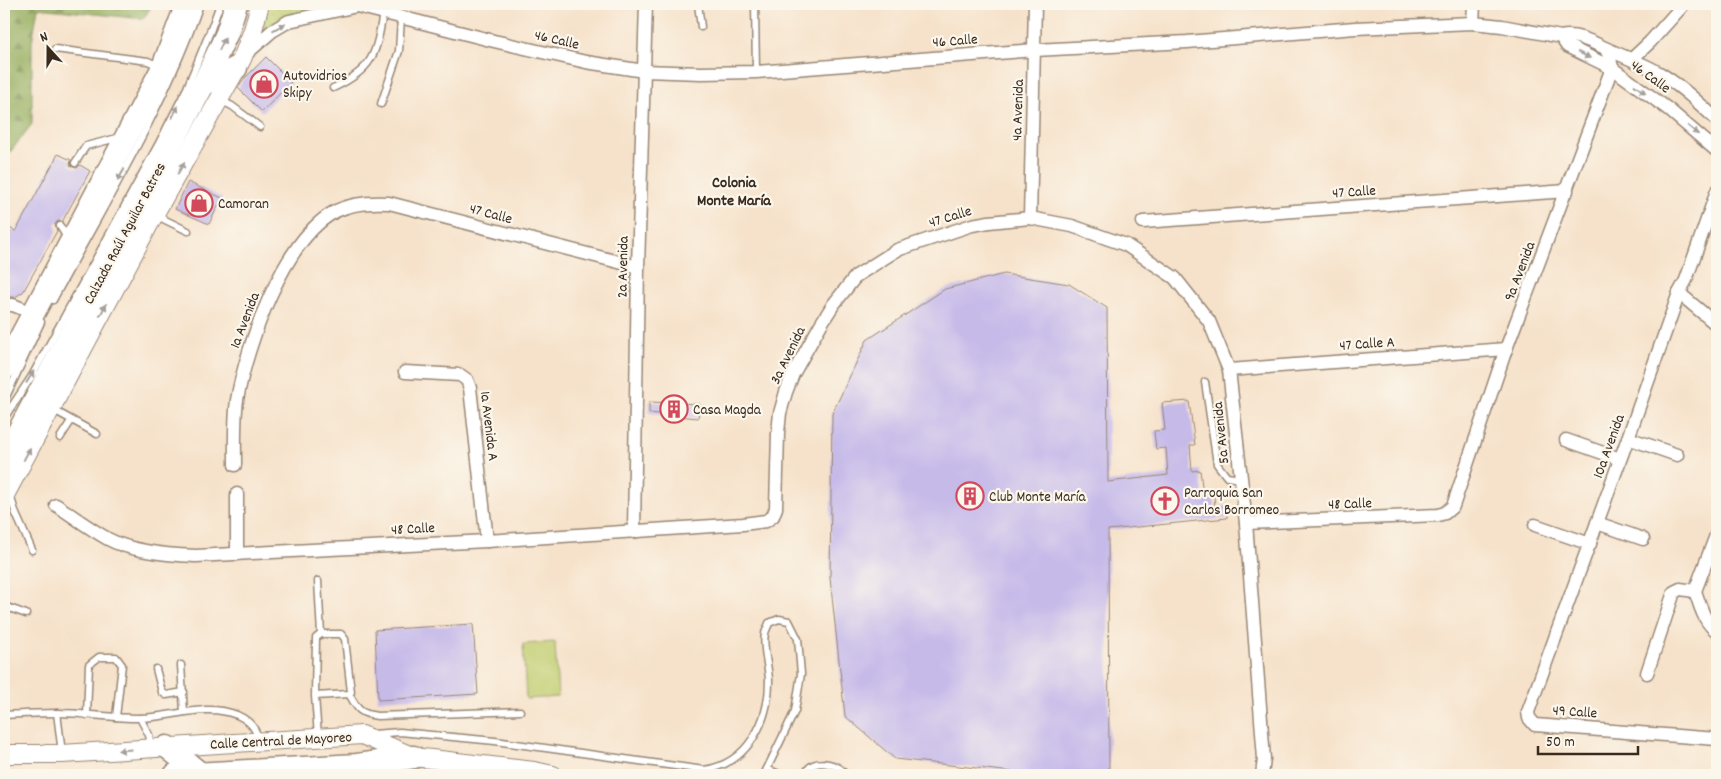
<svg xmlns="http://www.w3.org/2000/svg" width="1721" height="779" font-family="Dekko,sans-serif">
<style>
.green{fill:url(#green-dots);stroke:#7e7c46}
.forest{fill:url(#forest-firs);stroke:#6a6d40}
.pitch{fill:#c1cd6f;stroke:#7e7c46}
.building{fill:#c6bae9}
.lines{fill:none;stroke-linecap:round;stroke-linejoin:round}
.lane-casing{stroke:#988674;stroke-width:9}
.street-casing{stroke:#988674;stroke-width:15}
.secondary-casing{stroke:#988674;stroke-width:20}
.highway-casing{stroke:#988674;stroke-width:25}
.lane{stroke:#fff;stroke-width:6}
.street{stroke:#fff;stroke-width:12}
.secondary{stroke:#fff;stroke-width:18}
.highway{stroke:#fff;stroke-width:22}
.oneway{fill:#a79f9a}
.labels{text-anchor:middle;stroke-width:4.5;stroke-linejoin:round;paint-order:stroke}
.street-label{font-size:15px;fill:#3b2a1e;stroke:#fbf7ec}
.poi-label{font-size:15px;fill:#3b2a1e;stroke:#fbf7ec;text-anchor:start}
.neighbourhood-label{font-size:16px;font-weight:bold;fill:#3b2a1e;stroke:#fbf7ec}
</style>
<defs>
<pattern id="green-dots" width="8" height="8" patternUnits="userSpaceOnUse" patternTransform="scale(1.25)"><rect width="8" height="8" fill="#c1cd6f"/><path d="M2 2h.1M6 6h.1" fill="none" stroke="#a7b060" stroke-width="1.8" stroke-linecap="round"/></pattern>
<pattern id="forest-firs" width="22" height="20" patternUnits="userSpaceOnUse" patternTransform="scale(1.25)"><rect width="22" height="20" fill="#98b062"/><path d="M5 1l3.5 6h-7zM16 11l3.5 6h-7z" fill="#7d8f50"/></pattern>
</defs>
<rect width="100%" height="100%" fill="#fbf7ec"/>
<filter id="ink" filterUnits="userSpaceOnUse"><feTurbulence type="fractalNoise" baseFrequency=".02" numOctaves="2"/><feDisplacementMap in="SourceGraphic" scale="10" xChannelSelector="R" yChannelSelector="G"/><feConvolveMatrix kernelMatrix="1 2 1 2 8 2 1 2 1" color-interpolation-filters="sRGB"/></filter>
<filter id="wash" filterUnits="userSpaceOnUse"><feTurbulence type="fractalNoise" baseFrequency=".0096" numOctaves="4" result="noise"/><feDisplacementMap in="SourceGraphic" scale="20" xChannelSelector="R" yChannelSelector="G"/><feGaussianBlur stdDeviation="1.12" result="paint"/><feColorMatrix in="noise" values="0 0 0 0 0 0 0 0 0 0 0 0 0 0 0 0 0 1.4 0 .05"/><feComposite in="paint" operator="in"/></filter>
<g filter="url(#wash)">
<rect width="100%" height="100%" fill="#f6e2ca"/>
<path class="green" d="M262,4h85l-56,14 -35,21z"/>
<path class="forest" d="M4,4h149l-10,15 -105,-11 -6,34v82l-28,36z"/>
<path class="pitch" d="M555,642l3,55 -32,2 -3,-55z"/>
<g id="blocks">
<g class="building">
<path d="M266,57l25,25 -29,30 -24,-24 4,-7z"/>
<path d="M58,154l13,6 -1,5 3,2 4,1 3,-3 10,6 -28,51 -4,-1 -3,3 2,7 -34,61 -8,5h-11v-71l12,5z"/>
<path d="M188,182l34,16 -13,26 -34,-15z"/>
<path d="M1004,274l65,10 38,24 1,174 60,-7 -2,-27 -10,1 -2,-18 11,-1 -3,-27 27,-2 6,44h-5l2,26 8,-1 3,24 11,2 1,11 12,-1v12l-119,12 1,245h-69l-145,-16 -50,-43 -15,-138 2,-164 35,-74 78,-51z"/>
<path d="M649,402l51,2 -2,14 -49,-5z"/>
<path d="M473,624l5,70 -100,6 -3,-70z"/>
</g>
</g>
</g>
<g filter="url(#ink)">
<use href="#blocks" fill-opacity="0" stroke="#988674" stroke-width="1"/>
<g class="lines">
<g class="lane-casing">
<g id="lane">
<path d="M698,4l3,23"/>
<path d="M755,4l1,68"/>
<path d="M55,49l93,12 11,5"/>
<path d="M333,88c41,-19 43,-34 50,-75"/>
<path d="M220,100l12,6 28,21"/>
<path d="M381,104l18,-53 2,-33"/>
<path d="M75,163l11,-17 35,-9"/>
<path d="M155,215l33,16"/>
<path d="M60,226l7,12"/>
<path d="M53,300c52,-97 111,-192 147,-296"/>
<path d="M1205,382l12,82 10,13 15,2"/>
<path d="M4,401l37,-79"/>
<path d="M52,409l45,25"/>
<path d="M4,418l28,-42 126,-231 29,-57 24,-59 9,-25"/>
<path d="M60,438l11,-17"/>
<path d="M10,495l6,19 16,36"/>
<path d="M318,581l3,53"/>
<path d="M4,606l22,8"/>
<path d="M181,665l3,47"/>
<path d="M156,669l6,23 4,3 18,-3"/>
<path d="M349,694c9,16 10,19 28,22l143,-5"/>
<path d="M315,696l34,-2 2,-2 -6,-53 -4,-5h-20l-5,4 -1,58 3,40"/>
<path d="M57,713l5,40"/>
<path d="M4,715c18,-1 36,-2 54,-2 26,0 53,5 80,5 33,0 67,-16 99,-3 13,6 18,12 22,25"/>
<path d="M87,715l2,-50 10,-8h17l6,8 -6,52"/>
<path d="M140,718l9,17 2,12"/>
<path d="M373,734l27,-2 95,9 209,29c44,-6 65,-49 65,-89 0,-13 -7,-36 -4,-47 0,-3 3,-7 4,-11l10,-4 10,2 9,18 3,35 -6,37 -31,64"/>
<path d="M767,769l14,6"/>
<path d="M805,775c1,-2 2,-5 4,-7 8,-9 32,-4 36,7"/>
</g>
</g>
<g class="street-casing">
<g id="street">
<path d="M352,4l5,2 137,35 92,21 58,9 57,2 55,-1 279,-22 152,-8 168,-14 70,-3 48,-2 29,3 59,11c15,-4 31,5 44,11 19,9 38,15 56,26 21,13 38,29 56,46"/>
<path d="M1473,23l1,-19"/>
<path d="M1561,37l6,9 45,22 56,41 49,42"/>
<path d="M247,53l25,-22 17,-10 68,-15"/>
<path d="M1632,59l18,-17 34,-38"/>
<path d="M1717,191l-31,89 -7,13 -51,145 -100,274 1,6 6,7 182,14"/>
<path d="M1030,218l5,-214"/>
<path d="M1143,222l424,-31"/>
<path d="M1679,293l38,32"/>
<path d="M4,305h9l20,8"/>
<path d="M1229,370l277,-21"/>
<path d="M405,372l55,3 7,5 3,8 17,153"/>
<path d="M1628,438l49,17"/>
<path d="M1566,440l54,19"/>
<path d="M235,465c0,-22 -1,-44 2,-65 10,-56 47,-162 99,-189 16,-8 35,-9 53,-8l249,64"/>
<path d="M56,505c17,11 34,24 52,34 24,13 61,16 88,17l291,-15 256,-17 23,-3 7,-5 3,-8 2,-75 2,-20 6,-21 7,-18 28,-50 12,-19 23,-29 41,-26 75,-25 17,-3 41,-4 42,8 54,19 49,33 34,43 20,49 17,153 18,236 -2,16"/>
<path d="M1246,523l192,-8 7,-2 8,-7 53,-157 106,-281 -2,-10 -4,-9"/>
<path d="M1597,523l46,16"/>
<path d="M1535,525l55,19"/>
<path d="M634,532l4,-265 8,-263"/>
<path d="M1717,533l-22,58c5,14 9,32 22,40"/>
<path d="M237,554v-60"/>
<path d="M1647,673l27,-81 6,-3 15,2"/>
</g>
</g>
<g class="secondary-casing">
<g id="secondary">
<path d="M4,497l150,-282 88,-156 11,-29 7,-26"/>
<path d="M4,754h58l300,-19 52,22 120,14 19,4"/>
</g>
</g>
<g class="highway-casing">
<g id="highway">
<path d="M203,85l33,-17"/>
<path d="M4,369l159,-302 24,-63"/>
<path d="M4,459l199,-374 24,-52 9,-29"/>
<path d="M167,747l34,27"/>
<path d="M175,775l182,-10 57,-8"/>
</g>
</g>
<use href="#lane" class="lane"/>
<use href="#street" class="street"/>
<use href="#secondary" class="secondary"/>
<use href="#highway" class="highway"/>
</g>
<defs><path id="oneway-solid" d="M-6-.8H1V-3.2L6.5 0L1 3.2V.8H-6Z" transform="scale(1.25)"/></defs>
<g class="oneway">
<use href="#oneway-solid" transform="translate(279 27) rotate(-29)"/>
<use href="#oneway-solid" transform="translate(222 44) rotate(-65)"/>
<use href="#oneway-solid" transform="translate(1584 55) rotate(26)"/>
<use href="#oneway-solid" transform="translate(1640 89) rotate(36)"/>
<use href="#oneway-solid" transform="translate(175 112) rotate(-64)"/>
<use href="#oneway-solid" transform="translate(1693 130) rotate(40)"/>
<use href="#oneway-solid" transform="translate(181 168) rotate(-61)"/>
<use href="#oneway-solid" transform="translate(121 175) rotate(119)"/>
<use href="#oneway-solid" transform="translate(103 310) rotate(-62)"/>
<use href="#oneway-solid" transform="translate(30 377) rotate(-58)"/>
<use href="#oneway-solid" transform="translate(27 454) rotate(-62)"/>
<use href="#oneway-solid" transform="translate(125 750) rotate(176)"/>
</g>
</g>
<defs>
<g id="shop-ring" transform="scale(1.4375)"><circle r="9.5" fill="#fbf7ec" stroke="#d1495b" stroke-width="1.5"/><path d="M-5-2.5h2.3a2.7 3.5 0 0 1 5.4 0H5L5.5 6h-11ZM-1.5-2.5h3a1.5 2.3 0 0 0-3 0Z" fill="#d1495b"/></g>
<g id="building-ring" transform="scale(1.4375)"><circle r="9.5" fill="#fbf7ec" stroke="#d1495b" stroke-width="1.5"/><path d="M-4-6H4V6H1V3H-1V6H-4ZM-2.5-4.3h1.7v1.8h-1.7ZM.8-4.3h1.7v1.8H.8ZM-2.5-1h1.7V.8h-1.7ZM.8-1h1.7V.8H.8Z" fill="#d1495b"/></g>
<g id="church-ring" transform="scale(1.4375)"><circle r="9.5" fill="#fbf7ec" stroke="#d1495b" stroke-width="1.5"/><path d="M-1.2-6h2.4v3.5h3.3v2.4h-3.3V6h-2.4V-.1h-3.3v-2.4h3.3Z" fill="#d1495b"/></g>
</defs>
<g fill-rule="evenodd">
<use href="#shop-ring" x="264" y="84"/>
<use href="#shop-ring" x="199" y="203"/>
<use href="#building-ring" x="674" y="409"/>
<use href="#building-ring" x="970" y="496"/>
<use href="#church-ring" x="1165" y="501"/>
</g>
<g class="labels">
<g class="street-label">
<text transform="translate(557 39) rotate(13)" y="5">46 Calle</text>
<text transform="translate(955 40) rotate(-4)" y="5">46 Calle</text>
<text transform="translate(1651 76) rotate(36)" y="5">46 Calle</text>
<text transform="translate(1017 110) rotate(-88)" y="5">4a Avenida</text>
<text transform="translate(1354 191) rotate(-4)" y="5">47 Calle</text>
<text transform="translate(491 213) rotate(15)" y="5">47 Calle</text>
<text transform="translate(950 216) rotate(-17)" y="5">47 Calle</text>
<text transform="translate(124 233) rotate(-62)" y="5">Calzada Raúl Aguilar Batres</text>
<text transform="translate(622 267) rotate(-89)" y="5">2a Avenida</text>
<text transform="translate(1519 271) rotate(-69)" y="5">9a Avenida</text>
<text transform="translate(244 320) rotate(-69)" y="5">1a Avenida</text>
<text transform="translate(1367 343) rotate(-4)" y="5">47 Calle A</text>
<text transform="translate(787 355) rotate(-64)" y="5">3a Avenida</text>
<text transform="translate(490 426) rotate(83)" y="5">1a Avenida A</text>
<text transform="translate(1220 433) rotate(-96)" y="5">5a Avenida</text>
<text transform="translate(1608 446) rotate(-70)" y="5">10a Avenida</text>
<text transform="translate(1350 503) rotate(-2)" y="5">48 Calle</text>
<text transform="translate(413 528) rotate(-3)" y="5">48 Calle</text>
<text transform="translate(1575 711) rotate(4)" y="5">49 Calle</text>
<text transform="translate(281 740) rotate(-3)" y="5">Calle Central de Mayoreo</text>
</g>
<g class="poi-label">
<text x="283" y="80">Autovidrios<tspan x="283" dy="17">Skipy</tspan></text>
<text x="218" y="208">Camoran</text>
<text x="693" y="414">Casa Magda</text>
<text x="1184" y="497">Parroquia San<tspan x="1184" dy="17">Carlos Borromeo</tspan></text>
<text x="989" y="501">Club Monte María</text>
</g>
<g class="neighbourhood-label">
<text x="734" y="187">Colonia<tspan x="734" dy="18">Monte María</tspan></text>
</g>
</g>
<rect width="1721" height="779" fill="none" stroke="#fbf7ec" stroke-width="20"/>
<g transform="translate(48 48) rotate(339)" stroke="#fbf7ec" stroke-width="4" paint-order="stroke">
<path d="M0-4L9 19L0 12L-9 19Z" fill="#3b2a1e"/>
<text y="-8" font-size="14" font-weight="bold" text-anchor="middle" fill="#3b2a1e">N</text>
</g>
<path d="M1538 746v8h100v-8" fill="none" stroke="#3b2a1e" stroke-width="2.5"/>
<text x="1546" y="746" font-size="15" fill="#3b2a1e" stroke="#fbf7ec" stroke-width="4" paint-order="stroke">50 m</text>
</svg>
